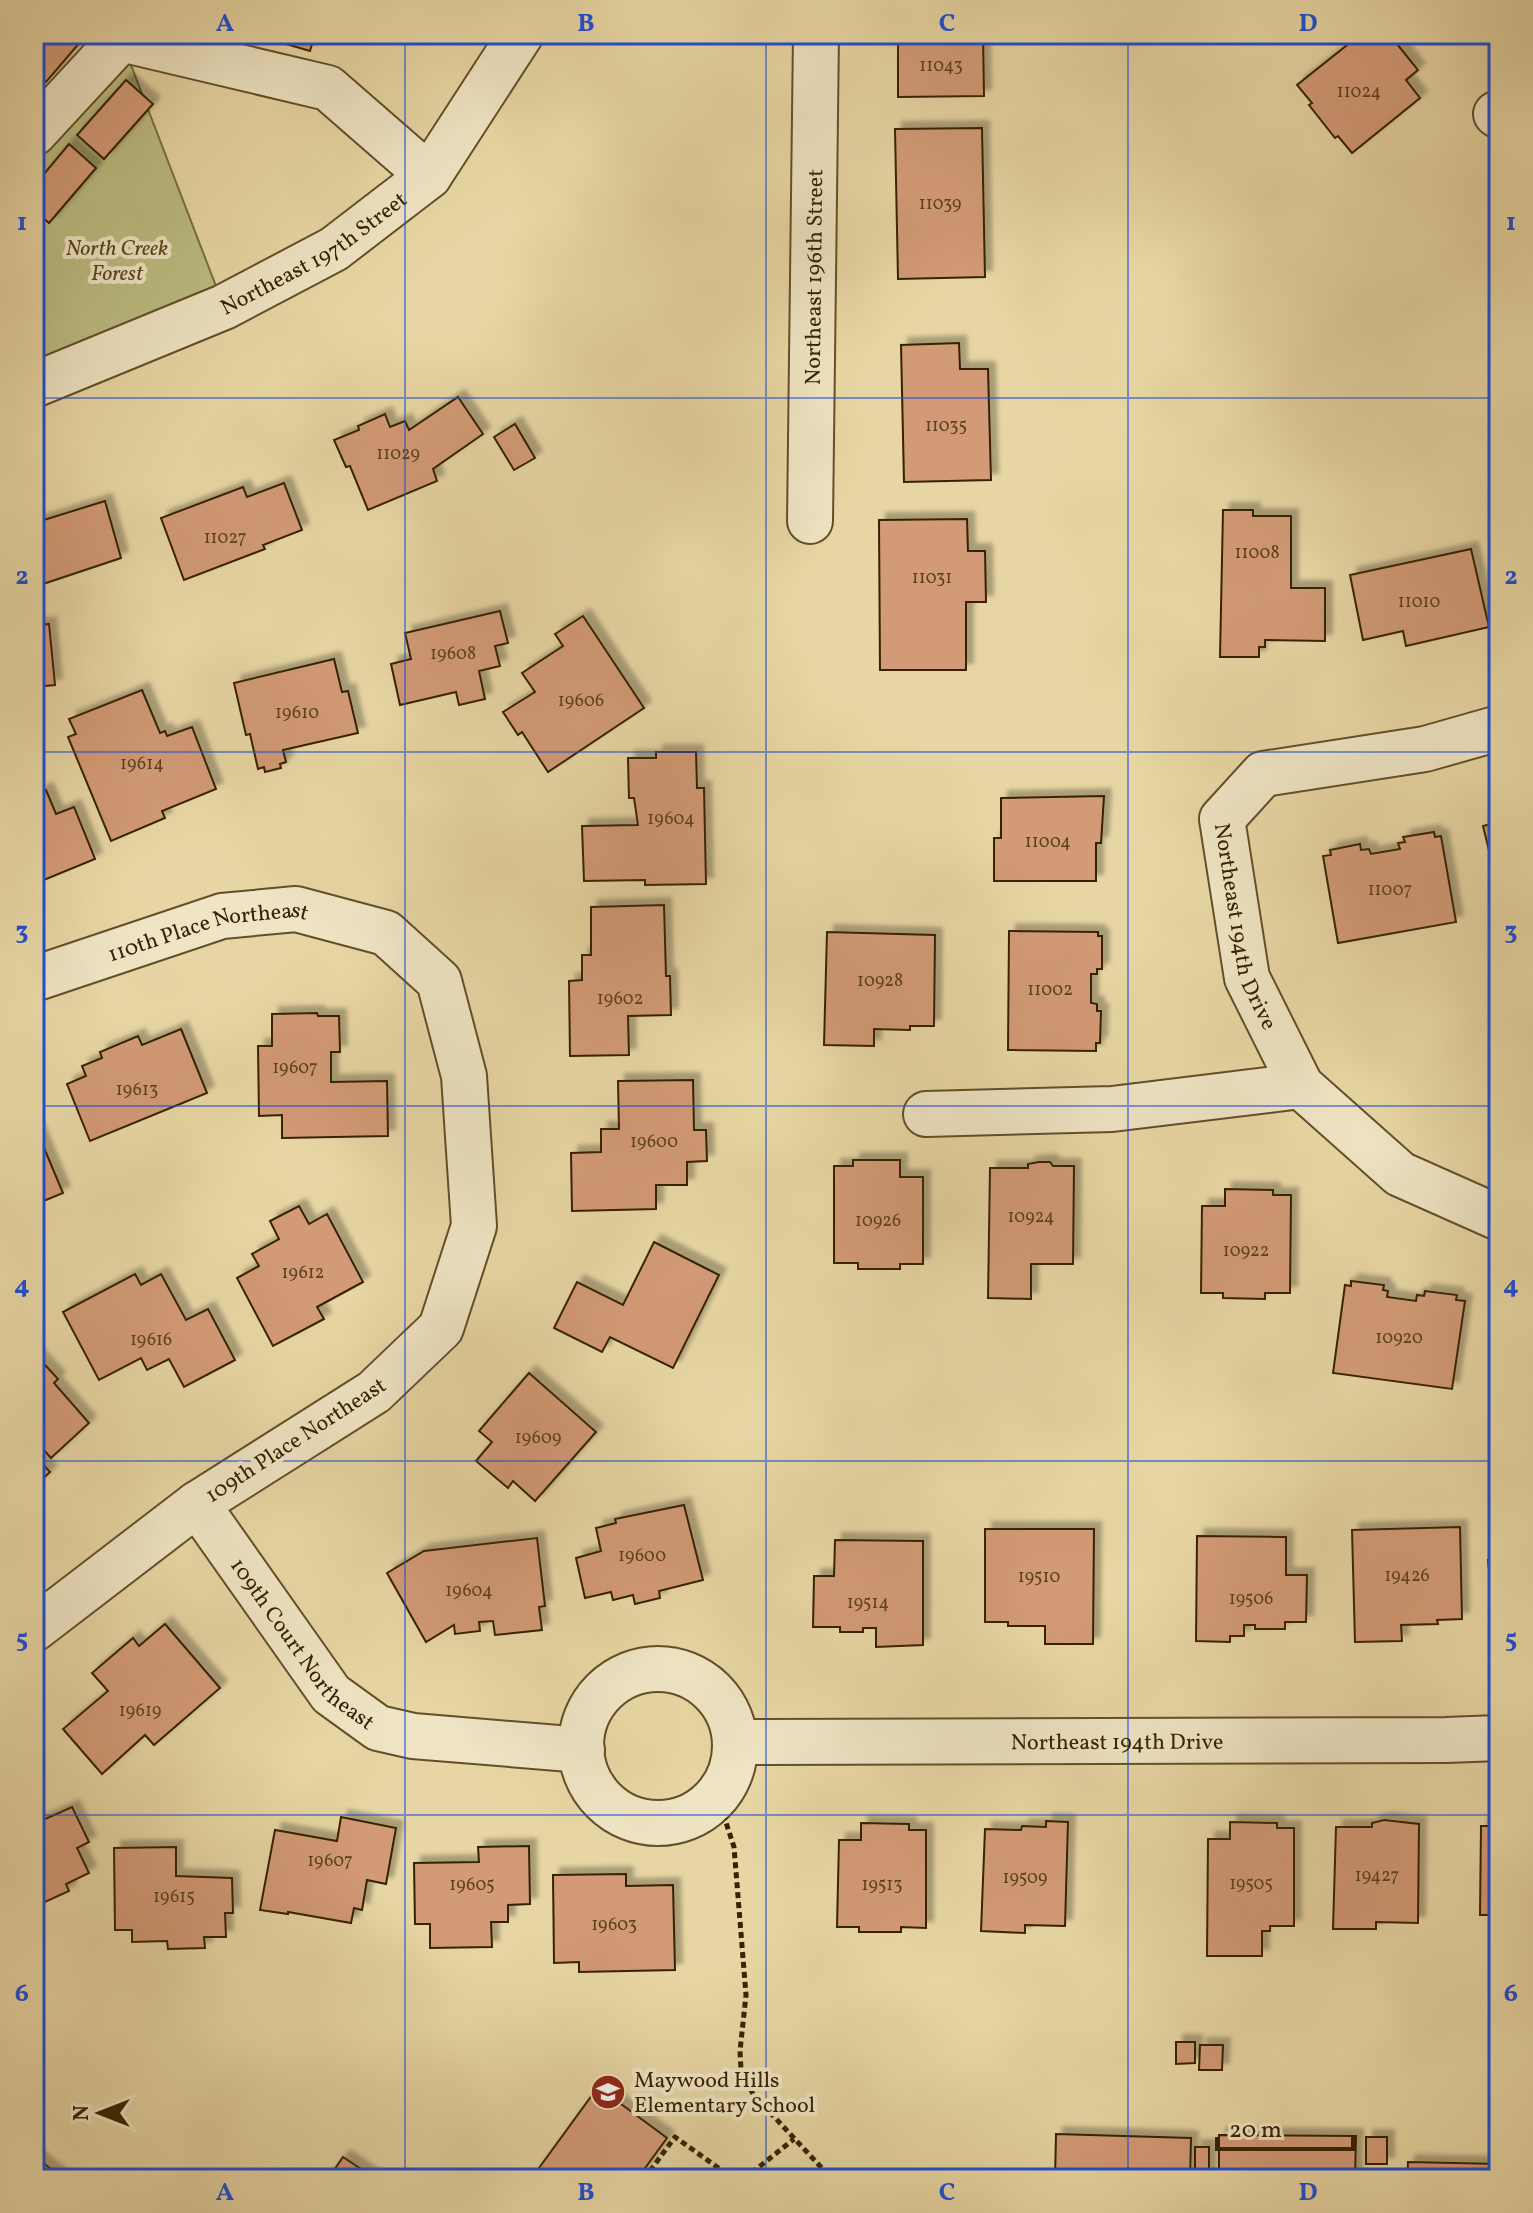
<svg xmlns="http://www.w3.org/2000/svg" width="1533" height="2213" font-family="Vollkorn,serif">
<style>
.green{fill:#bbbc81;stroke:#786f42;stroke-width:2}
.building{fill:#d29a76;stroke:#362202;stroke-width:2;filter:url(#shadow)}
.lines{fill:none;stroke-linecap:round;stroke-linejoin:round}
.minor-casing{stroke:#624f2a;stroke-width:48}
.path{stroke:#362202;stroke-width:5;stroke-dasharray:6 4;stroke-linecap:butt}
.minor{stroke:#efe4c3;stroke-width:44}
.grid{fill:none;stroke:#1d4ed8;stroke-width:2;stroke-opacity:0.55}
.labels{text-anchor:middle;stroke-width:8;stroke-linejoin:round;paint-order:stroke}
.number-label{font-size:18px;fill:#5d401f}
.park-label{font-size:22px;font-style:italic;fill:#574822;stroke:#efe4c3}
.street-label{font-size:22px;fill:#362202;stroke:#efe4c3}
.poi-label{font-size:22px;fill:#362202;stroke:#efe4c3;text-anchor:start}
.neatline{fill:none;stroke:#1d4ed8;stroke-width:3}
.grid-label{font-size:26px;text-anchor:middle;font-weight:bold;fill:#1d4ed8}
</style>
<defs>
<filter id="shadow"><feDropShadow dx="7" dy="-7" stdDeviation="2" flood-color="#0004"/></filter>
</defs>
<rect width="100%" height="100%" fill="#e7d6a3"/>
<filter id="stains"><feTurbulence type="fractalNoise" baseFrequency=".0025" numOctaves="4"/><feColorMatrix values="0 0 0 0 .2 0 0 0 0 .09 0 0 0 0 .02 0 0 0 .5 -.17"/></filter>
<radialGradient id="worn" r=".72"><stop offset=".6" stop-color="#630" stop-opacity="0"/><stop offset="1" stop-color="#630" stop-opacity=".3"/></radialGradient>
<path class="green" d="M121,39l103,268 -190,78v-252z"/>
<g class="building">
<path d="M40,34h47l-41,48 -12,-11v-30z"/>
<path d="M252,34h63l-5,17z"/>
<path d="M898,34h85l1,62 -86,1z"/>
<path d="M1361,34h22l2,3 4,-3 29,36 -12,10 14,18 -68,55 -14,-17 -3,2 -26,-33 3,-2 -15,-18z"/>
<path d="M126,80l27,24 -49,55 -27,-24z"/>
<path d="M982,128l3,149 -87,2 -3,-150z"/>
<path d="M69,144l27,24 -47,55 -15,-13v-24z"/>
<path d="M959,343l1,26h28l3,111 -87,2 -3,-137z"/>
<path d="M458,397l25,37 -50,35 4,12 -69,29 -18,-44 -4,1 -12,-27 25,-10 -1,-4 27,-12 5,13 15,-6 4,9z"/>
<path d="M515,424l20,34 -21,12 -20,-33z"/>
<path d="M284,483l18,47 -39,15 2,4 -81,31 -23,-62 82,-31 4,10z"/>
<path d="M105,501l16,57 -87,29v-64z"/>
<path d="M1223,510h30v6h38v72h34v53l-60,-1v7h-6v10h-39z"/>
<path d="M967,519l1,32h17l1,51h-20v68h-86l-1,-150z"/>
<path d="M1471,549l18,78 -83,19 -3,-15 -40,9 -13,-65z"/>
<path d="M500,611l8,32 -13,3 5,20 -21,5 6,28 -26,6 -3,-13 -56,13 -9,-41 20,-5 -6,-26z"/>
<path d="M583,616l61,92 -96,64 -26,-40 -4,3 -15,-23 32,-20 -13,-19 41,-27 -8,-12z"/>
<path d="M49,624l6,61 -21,2v-61z"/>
<path d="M334,659l8,33 6,-1 10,42 -75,17 3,12 -6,2 1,4 -16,4 -1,-5 -6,2 -8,-35 -4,1 -12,-52z"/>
<path d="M142,690l18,43 5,-2 2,5 25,-9 24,62 -54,22 3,7 -54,23 -43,-104 8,-3 -7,-15z"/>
<path d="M656,752h40l1,36h7l2,96 -61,1v-5l-61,1 -2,-55 56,-1 -4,-27h-5l-1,-40h28z"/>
<path d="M46,790l10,24 18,-7 21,52 -61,25v-89z"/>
<path d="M1104,796l-3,47h-5v38h-102v-43h7v-40z"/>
<path d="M1499,822v70l-16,-66z"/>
<path d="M1434,832l1,5 6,-1 15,86 -118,21 -15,-87 8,-1 -1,-5 30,-6 1,6 8,-1 2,5 29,-5 -2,-6 7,-1 -2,-5z"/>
<path d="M664,905l2,71h4l1,39 -43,1 1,39 -59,1 -1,-75 13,-1v-25h9v-48z"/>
<path d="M1009,931l89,1v4h4v33h-5v5h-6v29l6,1v7h4l-1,32h-4v8l-88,-1z"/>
<path d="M827,932l108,3 -1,91h-24v4l-36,-1v17l-50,-1z"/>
<path d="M317,1013l1,3h21l1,36h-9v30l56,-1 1,55 -106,2v-23l-23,1 -1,-70h14v-32z"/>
<path d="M181,1029l26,64 -117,48 -23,-57 19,-8 -4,-10 20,-8 -2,-6 38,-16 4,9z"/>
<path d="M693,1080l1,50h12l1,31 -20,1v23h-31v24l-84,2 -1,-58 30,-1v-23h18l-1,-48z"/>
<path d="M34,1124l29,69 -29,12z"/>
<path d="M853,1160h47v17h23v87h-23v5h-42v-6h-24v-97h19z"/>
<path d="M1039,1162h11l3,4h21l-1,98h-42v35l-43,-1 2,-130h38v-4z"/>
<path d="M1225,1189l48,1v5h18l-1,98h-25v6l-42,-1v-5h-22l1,-87h23z"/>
<path d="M299,1206l10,18 18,-10 36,68 -46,25 7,12 -51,27 -36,-68 22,-12 -7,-12 27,-15 -9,-18z"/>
<path d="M654,1242l65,33 -46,93 -63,-31 -8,15 -48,-24 23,-46 46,23z"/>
<path d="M135,1274l6,11 20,-11 25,46 22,-11 27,51 -51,27 -15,-28 -22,11 -6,-12 -42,22 -36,-68z"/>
<path d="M1351,1281l33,4 -1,5 5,1 -1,6 29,4 1,-6 7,1 1,-5 32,4 -1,5 9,1 -13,88 -119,-16 12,-88 6,1z"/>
<path d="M34,1353l24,26 -4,4 35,40 -38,35 -8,-9 -8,7 15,16 -16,15z"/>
<path d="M529,1373l67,59 -61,69 -22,-20 -5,7 -32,-27 16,-19 -13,-11z"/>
<path d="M684,1505l19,75 -44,11 1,7 -25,6 -2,-9 -20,5 -2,-8 -26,6 -9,-40 25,-7 -5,-23 20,-5 -1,-4z"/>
<path d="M1460,1527l2,92 -25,1 1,4 -37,1 1,16 -47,1 -3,-112z"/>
<path d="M985,1529h109l-1,115h-48v-18h-37v-4h-23z"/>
<path d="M1197,1536l89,1v38h21l-1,47h-21v7h-30v-4h-11v11h-14v6l-34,-1z"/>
<path d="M537,1538l8,68 -6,1 3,23 -47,5 -2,-14 -14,1 1,9 -25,3 -1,-9 -28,17 -39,-69 37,-22z"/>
<path d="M835,1540l88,1v104l-47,2v-19h-13v4h-23v-5h-27l1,-51h20z"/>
<path d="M1499,1559v82h-3l-8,-81z"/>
<path d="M165,1624l55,64 -66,57 -9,-10 -43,39 -39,-45 45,-38 -16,-18 41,-35 6,8z"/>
<path d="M72,1807l17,35 -12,6 12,25 -23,11 3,7 -35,16v-83z"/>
<path d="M341,1817l55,11 -10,56 -19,-4 -5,30 -8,-2 -3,15 -63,-11v2l-28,-4 15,-80 62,11z"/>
<path d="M1384,1820l35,4 -1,99 -42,-1v7h-43l3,-102h36v-4z"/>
<path d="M1046,1821l22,1 -3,104 -40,-1v8l-44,-2 4,-102 36,1 1,-4 24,1z"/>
<path d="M1490,1821h9v94h-19l1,-89h9z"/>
<path d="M1230,1822l47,1v5h17v98h-24v5h-8v25h-55l1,-117h22z"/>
<path d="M861,1823l48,1v6h17v98l-25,-1v5h-42v-5h-22l2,-87h22z"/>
<path d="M529,1846l1,58 -22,1v17h-17l1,25 -62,1v-24h-15l-1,-61 65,-1 -1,-15z"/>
<path d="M176,1847v29l56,2 1,35h-8l1,24h-22l1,11 -37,1 -1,-8 -35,1v-12h-17l-1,-82z"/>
<path d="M626,1874v12l47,-1 2,85 -96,2v-10l-25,1 -1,-88z"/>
<path d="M1176,2042h19v21l-19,1z"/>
<path d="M1200,2045h23l-1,25h-23z"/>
<path d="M598,2087l69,51 -30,41h-106z"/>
<path d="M1056,2134l135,4 -1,41h-135z"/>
<path d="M1219,2135l137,1 -1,43h-136z"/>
<rect x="1366" y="2137" width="21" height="27"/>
<rect x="1195" y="2147" width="14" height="32"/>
<path d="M34,2156l30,23h-30z"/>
<path d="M343,2157l33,22h-48z"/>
<path d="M1408,2162l91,2v15h-92z"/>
</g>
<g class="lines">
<g class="minor-casing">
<g id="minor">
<path d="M1496,114l3,2"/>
<path d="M34,133l87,-94 207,49 101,88"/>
<path id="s1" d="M34,385l190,-78 110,-58 95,-73 92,-142"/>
<path id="s2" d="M810,521l6,-487"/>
<path id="s3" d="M1499,728l-74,21 -162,25 -41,45 25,159 54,108 99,88 99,44"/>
<path id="s4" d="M34,979l188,-63 74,-7 90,24 53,48 25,95 10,150 -33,102 -67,64 -177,112 -163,125"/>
<path d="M926,1114l186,-5 189,-23"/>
<path id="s5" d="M197,1504l134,190 47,34 35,8 169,14"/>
<circle cx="658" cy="1746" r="77"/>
<path id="s6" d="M735,1742l711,-2 53,-2"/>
</g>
</g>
<g class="path">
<path d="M717,1795l17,52 12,148 -6,56 1,19 12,24 79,85"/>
<path d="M644,2179l31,-42 59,42"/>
<path d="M744,2179l50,-40"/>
</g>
<use href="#minor" class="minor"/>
</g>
<path class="grid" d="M405,34v2145M766,34v2145M1128,34v2145M34,398h1465M34,752h1465M34,1106h1465M34,1461h1465M34,1815h1465"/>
<defs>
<g id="school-disc" transform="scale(1.8)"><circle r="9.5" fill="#8f2418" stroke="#efe4c3"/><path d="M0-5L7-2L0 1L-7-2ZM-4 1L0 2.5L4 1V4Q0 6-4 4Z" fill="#fff"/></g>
</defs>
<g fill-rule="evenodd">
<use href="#school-disc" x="608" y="2092"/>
</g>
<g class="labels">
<g class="number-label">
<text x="941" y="71">11043</text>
<text x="1359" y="97">11024</text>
<text x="940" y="209">11039</text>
<text x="946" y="431">11035</text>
<text x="398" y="459">11029</text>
<text x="225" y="543">11027</text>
<text x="1257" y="558">11008</text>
<text x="932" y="583">11031</text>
<text x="1419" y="607">11010</text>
<text x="453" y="659">19608</text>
<text x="581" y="706">19606</text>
<text x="297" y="718">19610</text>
<text x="142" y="769">19614</text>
<text x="671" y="824">19604</text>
<text x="1048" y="847">11004</text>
<text x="1390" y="895">11007</text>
<text x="880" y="986">10928</text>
<text x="1050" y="995">11002</text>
<text x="620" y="1004">19602</text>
<text x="295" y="1073">19607</text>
<text x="137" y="1095">19613</text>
<text x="654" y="1147">19600</text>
<text x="1031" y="1222">10924</text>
<text x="878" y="1226">10926</text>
<text x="1246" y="1256">10922</text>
<text x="303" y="1278">19612</text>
<text x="1399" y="1343">10920</text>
<text x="151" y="1345">19616</text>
<text x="538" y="1443">19609</text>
<text x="642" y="1561">19600</text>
<text x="1407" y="1581">19426</text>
<text x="1039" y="1582">19510</text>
<text x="469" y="1596">19604</text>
<text x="1251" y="1604">19506</text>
<text x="868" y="1608">19514</text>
<text x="140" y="1716">19619</text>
<text x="330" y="1866">19607</text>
<text x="1377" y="1881">19427</text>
<text x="1025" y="1883">19509</text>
<text x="1251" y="1889">19505</text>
<text x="472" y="1890">19605</text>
<text x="882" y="1890">19513</text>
<text x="174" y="1902">19615</text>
<text x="614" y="1930">19603</text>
</g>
<g class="park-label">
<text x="117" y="255">North Creek<tspan x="117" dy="25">Forest</tspan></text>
</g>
<g class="street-label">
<text dy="8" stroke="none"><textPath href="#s1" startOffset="310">Northeast 197th Street</textPath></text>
<text dy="8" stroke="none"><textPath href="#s2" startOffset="244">Northeast 196th Street</textPath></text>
<text dy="8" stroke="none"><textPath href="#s3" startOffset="412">Northeast 194th Drive</textPath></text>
<text dy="8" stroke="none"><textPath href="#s4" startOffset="182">110th Place Northeast</textPath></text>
<text transform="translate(295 1439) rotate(-33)" y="8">109th Place Northeast</text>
<text dy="8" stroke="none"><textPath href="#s5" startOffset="176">109th Court Northeast</textPath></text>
<text dy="8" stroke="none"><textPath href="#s6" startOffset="382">Northeast 194th Drive</textPath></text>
</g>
<g class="poi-label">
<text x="634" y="2087">Maywood Hills<tspan x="634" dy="25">Elementary School</tspan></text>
</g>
</g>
<rect width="1533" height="2213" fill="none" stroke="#e7d6a3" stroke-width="88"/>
<g transform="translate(100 2113) rotate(270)" stroke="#efe4c3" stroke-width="6" paint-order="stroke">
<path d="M0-6L14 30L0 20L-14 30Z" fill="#362202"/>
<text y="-12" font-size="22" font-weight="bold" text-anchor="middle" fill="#362202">N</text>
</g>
<path d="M1217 2137v12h136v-12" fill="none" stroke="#362202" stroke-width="4"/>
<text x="1229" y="2137" font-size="24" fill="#362202" stroke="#efe4c3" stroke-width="6" paint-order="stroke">20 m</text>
<rect x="44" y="44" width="1445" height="2125" class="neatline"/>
<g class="grid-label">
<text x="225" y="31">A</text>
<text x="586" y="31">B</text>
<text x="947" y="31">C</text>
<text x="1308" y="31">D</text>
<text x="22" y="230">1</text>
<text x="1511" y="230">1</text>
<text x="22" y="584">2</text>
<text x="1511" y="584">2</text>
<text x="22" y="939">3</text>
<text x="1511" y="939">3</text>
<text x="22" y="1293">4</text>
<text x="1511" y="1293">4</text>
<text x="22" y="1647">5</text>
<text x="1511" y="1647">5</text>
<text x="22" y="2001">6</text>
<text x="1511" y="2001">6</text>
<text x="225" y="2200">A</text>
<text x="586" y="2200">B</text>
<text x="947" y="2200">C</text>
<text x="1308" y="2200">D</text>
</g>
<rect width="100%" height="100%" filter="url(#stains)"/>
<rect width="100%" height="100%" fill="url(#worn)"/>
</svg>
